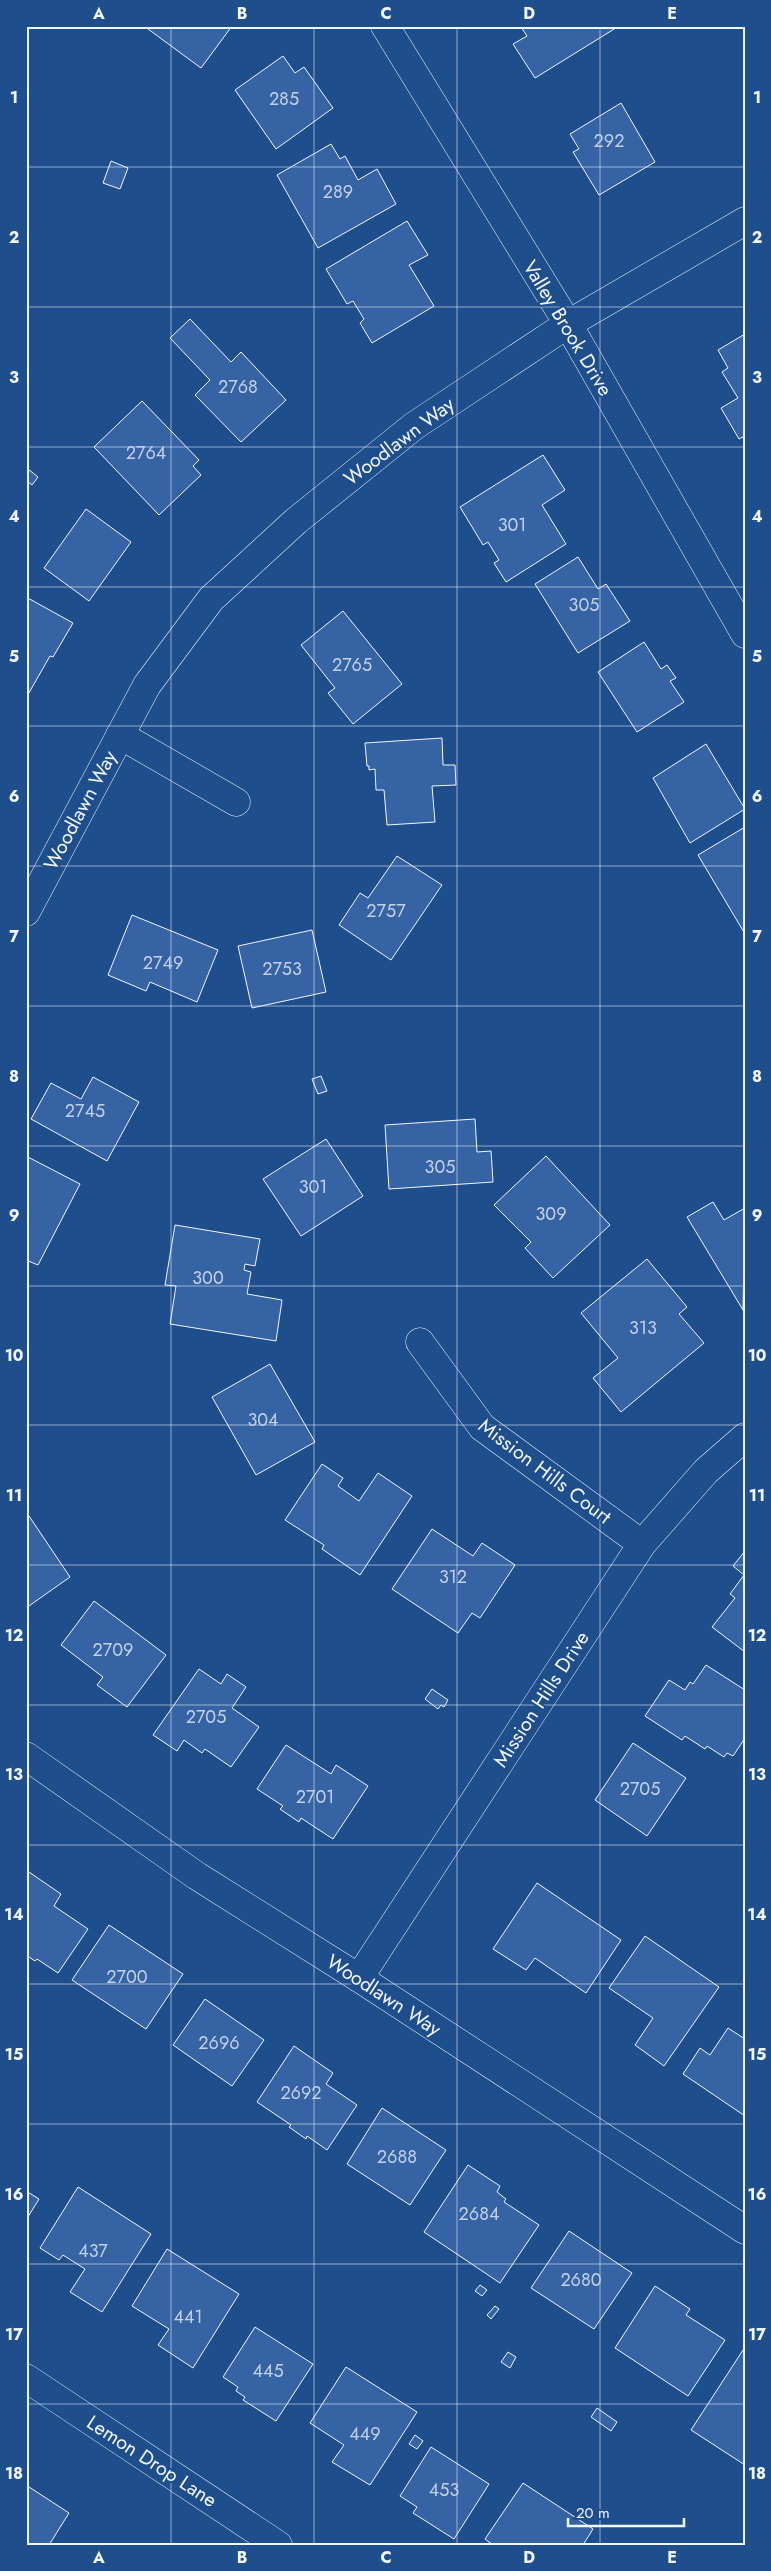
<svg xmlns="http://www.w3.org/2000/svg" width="771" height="2571" font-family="Jost,sans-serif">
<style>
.building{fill:#3563a3;stroke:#f2f6ff}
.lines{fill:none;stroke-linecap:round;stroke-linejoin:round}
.minor-casing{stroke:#f2f6ff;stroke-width:29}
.minor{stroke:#1f4e8c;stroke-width:28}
.grid{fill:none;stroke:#f2f6ff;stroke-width:1;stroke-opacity:0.55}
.labels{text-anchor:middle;stroke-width:4;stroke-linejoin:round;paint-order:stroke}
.number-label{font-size:18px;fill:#c3d1e8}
.street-label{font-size:20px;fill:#f2f6ff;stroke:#1f4e8c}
.neatline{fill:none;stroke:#f2f6ff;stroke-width:2}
.grid-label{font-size:16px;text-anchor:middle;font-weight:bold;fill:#f2f6ff}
</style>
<rect width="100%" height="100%" fill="#1f4e8c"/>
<g class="building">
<path d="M144,26h88l-31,42z"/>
<path d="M518,26h101l-84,52 -22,-34 14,-8 -6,-9z"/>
<path d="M283,56l12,17 9,-6 29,41 -57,41 -41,-59z"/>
<path d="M621,103l34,59 -56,33 -26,-43 6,-3 -9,-15z"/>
<path d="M331,144l9,15 5,-3 13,24 19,-11 19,35 -78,44 -41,-73z"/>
<path d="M111,161l17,7 -8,21 -17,-6z"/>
<path d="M407,221l21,34 -19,10 25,41 -62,37 -12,-20 4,-4 -11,-18 -6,3 -21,-35z"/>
<path d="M190,319l41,43 10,-10 45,48 -45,42 -46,-47 15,-15 -40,-42z"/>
<path d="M745,334v102l-6,3 -18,-31 17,-10 -16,-26 6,-4 -10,-18z"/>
<path d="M142,401l57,59 -6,6 8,9 -42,40 -65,-68z"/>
<path d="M543,455l22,35 -23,15 24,39 -60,38 -12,-19 5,-3 -11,-18 -5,3 -23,-38z"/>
<path d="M28,469l10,8 -6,8 -6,-5z"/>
<path d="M86,509l45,33 -42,59 -45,-33z"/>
<path d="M578,557l20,32 8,-5 24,37 -52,32 -43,-69z"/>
<path d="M26,597l47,26 -20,34 -3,-1 -24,42z"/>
<path d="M343,611l59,73 -49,40 -25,-31 7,-5 -34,-43z"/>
<path d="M644,642l17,27 6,-4 9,13 -6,3 14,21 -47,30 -39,-60z"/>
<path d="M442,738l1,27h12l1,20 -24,1 3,36 -48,3 -3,-35h-8l-1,-21 -6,1v-4h-2l-2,-23z"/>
<path d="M706,744l39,65 -55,34 -37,-65z"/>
<path d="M745,827v107l-47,-79z"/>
<path d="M397,856l45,29 -51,75 -52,-35 21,-32 8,5z"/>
<path d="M132,915l86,35 -21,52 -47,-20 -4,9 -38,-16z"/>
<path d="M312,930l14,62 -74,16 -14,-62z"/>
<path d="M321,1076l6,15 -9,3 -6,-15z"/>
<path d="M93,1077l46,25 -32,59 -76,-42 20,-36 30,16z"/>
<path d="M475,1119l2,33 14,-1 2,31 -104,7 -4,-64z"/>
<path d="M326,1139l37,57 -62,40 -38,-57z"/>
<path d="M26,1156l54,28 -42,81 -12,-5z"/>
<path d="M546,1156l64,69 -57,53 -28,-30 6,-6 -37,-37z"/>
<path d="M713,1202l11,18 21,-12 -2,102 -56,-93z"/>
<path d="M175,1225l85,14 -5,27 -10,-2 -1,6 7,2 -4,22 35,6 -6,41 -106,-17 6,-38 -11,-1z"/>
<path d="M647,1259l40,48 -8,7 25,29 -83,69 -28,-34 25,-20 -37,-45z"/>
<path d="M270,1364l45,78 -59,33 -44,-78z"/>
<path d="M322,1464l21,14 -5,8 21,15 19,-28 34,23 -52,79 -38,-26 2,-4 -39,-25z"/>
<path d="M29,1516l41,61 -44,31v-90z"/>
<path d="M432,1529l41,27 9,-13 33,22 -35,53 -8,-5 -14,20 -66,-44z"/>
<path d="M745,1551v101l-33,-25 23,-29 -5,-4 14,-19 -11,-9z"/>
<path d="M94,1601l72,54 -39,52 -30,-22 6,-8 -42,-32z"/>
<path d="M706,1665l39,25v48l-12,18 -6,-3 -3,4 -17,-11 -2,3 -20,-13 -3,4 -37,-24 24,-36 16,10 5,-8 3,2z"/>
<path d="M199,1669l22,15 6,-10 19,13 -14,21 27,19 -28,40 -26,-18 -3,4 -18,-13 -7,11 -24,-16z"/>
<path d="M432,1689l16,11 -4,7 -3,-2 -3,4 -13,-10z"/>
<path d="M633,1743l53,35 -39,58 -52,-36z"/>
<path d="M286,1745l45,29 5,-9 32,21 -35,53 -32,-21 -2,4 -19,-13 3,-3 -26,-17z"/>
<path d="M26,1870l35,24 -7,12 34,23 -30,44 -21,-14 -2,2 -9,-6z"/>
<path d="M537,1883l84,57 -35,53 -51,-35 -9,12 -33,-21z"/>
<path d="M109,1925l74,49 -37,55 -74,-49z"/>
<path d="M645,1936l74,51 -55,79 -29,-21 18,-27 -44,-30z"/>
<path d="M205,1999l59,41 -32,46 -59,-41z"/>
<path d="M728,2028l17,11v77l-62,-42 17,-26 10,7z"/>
<path d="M294,2046l39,27 -7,11 31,21 -30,45 -20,-14 -1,3 -17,-12 2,-2 -34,-23z"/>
<path d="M382,2108l64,42 -36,55 -63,-41z"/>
<path d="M468,2165l32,21 -3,6 9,7 -2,3 35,23 -39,58 -76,-51z"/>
<path d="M78,2187l73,47 -49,78 -32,-20 15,-23 -22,-14 -4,5 -19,-12z"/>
<path d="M26,2191l13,8 -13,21z"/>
<path d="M569,2231l63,42 -38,56 -63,-41z"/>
<path d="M167,2249l72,45 -46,74 -35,-23 11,-16 -37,-23z"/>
<path d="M480,2285l7,5 -5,6 -7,-5z"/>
<path d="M655,2286l35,23 -4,6 39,25 -37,56 -73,-48z"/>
<path d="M495,2306l4,3 -8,10 -4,-4z"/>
<path d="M255,2327l58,37 -37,57 -33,-21 2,-3 -9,-6 2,-4 -15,-10z"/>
<path d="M745,2347v118l-54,-35z"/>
<path d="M508,2352l8,5 -6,11 -9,-6z"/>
<path d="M346,2367l71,45 -47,73 -38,-23 12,-17 -34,-22z"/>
<path d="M597,2408l20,14 -6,9 -20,-14z"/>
<path d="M415,2435l8,6 -6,8 -8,-5z"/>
<path d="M431,2447l58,37 -35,55 -41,-26 4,-6 -17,-11z"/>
<path d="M523,2483l70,46 -10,16h-90l-8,-6z"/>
<path d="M26,2485l43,28 -20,32h-23z"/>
</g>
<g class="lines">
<g class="minor-casing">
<g id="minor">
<path d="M385,26l183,298 177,310"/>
<path d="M120,735l116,67"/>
<path d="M26,912l121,-227 64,-86 85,-78 118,-95 154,-102 177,-103"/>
<path d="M420,1342l62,85 160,117"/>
<path d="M26,1756l171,120 162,102 386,252"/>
<path d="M359,1978l283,-434 64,-73 39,-34"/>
<path d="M26,2378l252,167"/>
</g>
</g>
<use href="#minor" class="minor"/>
</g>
<path class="grid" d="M171,26v2519M314,26v2519M457,26v2519M600,26v2519M26,167h719M26,307h719M26,447h719M26,587h719M26,726h719M26,866h719M26,1006h719M26,1146h719M26,1286h719M26,1425h719M26,1565h719M26,1705h719M26,1845h719M26,1984h719M26,2124h719M26,2264h719M26,2404h719"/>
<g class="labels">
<g class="number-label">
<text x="284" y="105">285</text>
<text x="609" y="147">292</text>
<text x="338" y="198">289</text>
<text x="238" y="393">2768</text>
<text x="146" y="459">2764</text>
<text x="512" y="531">301</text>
<text x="584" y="611">305</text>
<text x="352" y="671">2765</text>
<text x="386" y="917">2757</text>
<text x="163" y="969">2749</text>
<text x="282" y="975">2753</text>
<text x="85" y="1117">2745</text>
<text x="440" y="1173">305</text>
<text x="313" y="1193">301</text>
<text x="551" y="1220">309</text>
<text x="208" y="1284">300</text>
<text x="643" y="1334">313</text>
<text x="263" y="1426">304</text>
<text x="453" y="1583">312</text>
<text x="113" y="1656">2709</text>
<text x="206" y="1723">2705</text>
<text x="640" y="1795">2705</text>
<text x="315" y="1803">2701</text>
<text x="127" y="1983">2700</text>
<text x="219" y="2049">2696</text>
<text x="301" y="2099">2692</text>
<text x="397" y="2163">2688</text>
<text x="479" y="2220">2684</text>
<text x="93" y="2257">437</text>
<text x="581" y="2286">2680</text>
<text x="188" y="2323">441</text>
<text x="268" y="2377">445</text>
<text x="365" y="2440">449</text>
<text x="444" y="2496">453</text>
</g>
<g class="street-label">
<text transform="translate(568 328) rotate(59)" y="7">Valley Brook Drive</text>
<text transform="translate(399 441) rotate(-37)" y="7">Woodlawn Way</text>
<text transform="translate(80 810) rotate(-62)" y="7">Woodlawn Way</text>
<text transform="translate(545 1471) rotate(37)" y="7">Mission Hills Court</text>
<text transform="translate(541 1699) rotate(-57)" y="7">Mission Hills Drive</text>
<text transform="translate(384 1995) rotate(33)" y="7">Woodlawn Way</text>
<text transform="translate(152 2461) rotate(33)" y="7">Lemon Drop Lane</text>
</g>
</g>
<rect width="771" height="2571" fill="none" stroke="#1f4e8c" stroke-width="55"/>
<path d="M568 2518v8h116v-8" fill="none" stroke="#f2f6ff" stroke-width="2.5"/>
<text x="576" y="2518" font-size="15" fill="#f2f6ff" stroke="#1f4e8c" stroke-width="4" paint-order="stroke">20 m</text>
<rect x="28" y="28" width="716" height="2516" class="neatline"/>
<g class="grid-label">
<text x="99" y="19">A</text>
<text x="242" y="19">B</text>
<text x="386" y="19">C</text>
<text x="529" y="19">D</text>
<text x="672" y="19">E</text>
<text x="14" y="103">1</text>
<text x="757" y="103">1</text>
<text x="14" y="243">2</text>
<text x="757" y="243">2</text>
<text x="14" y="383">3</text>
<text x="757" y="383">3</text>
<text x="14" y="522">4</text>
<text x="757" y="522">4</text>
<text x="14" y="662">5</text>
<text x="757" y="662">5</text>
<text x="14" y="802">6</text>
<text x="757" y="802">6</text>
<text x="14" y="942">7</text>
<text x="757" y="942">7</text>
<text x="14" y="1082">8</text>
<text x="757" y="1082">8</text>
<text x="14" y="1221">9</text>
<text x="757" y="1221">9</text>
<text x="14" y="1361">10</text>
<text x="757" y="1361">10</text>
<text x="14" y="1501">11</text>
<text x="757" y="1501">11</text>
<text x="14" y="1641">12</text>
<text x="757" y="1641">12</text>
<text x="14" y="1780">13</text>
<text x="757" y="1780">13</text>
<text x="14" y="1920">14</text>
<text x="757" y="1920">14</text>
<text x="14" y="2060">15</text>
<text x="757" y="2060">15</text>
<text x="14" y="2200">16</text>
<text x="757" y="2200">16</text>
<text x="14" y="2340">17</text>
<text x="757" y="2340">17</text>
<text x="14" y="2479">18</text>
<text x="757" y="2479">18</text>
<text x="99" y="2563">A</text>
<text x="242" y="2563">B</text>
<text x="386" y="2563">C</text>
<text x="529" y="2563">D</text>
<text x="672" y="2563">E</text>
</g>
</svg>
